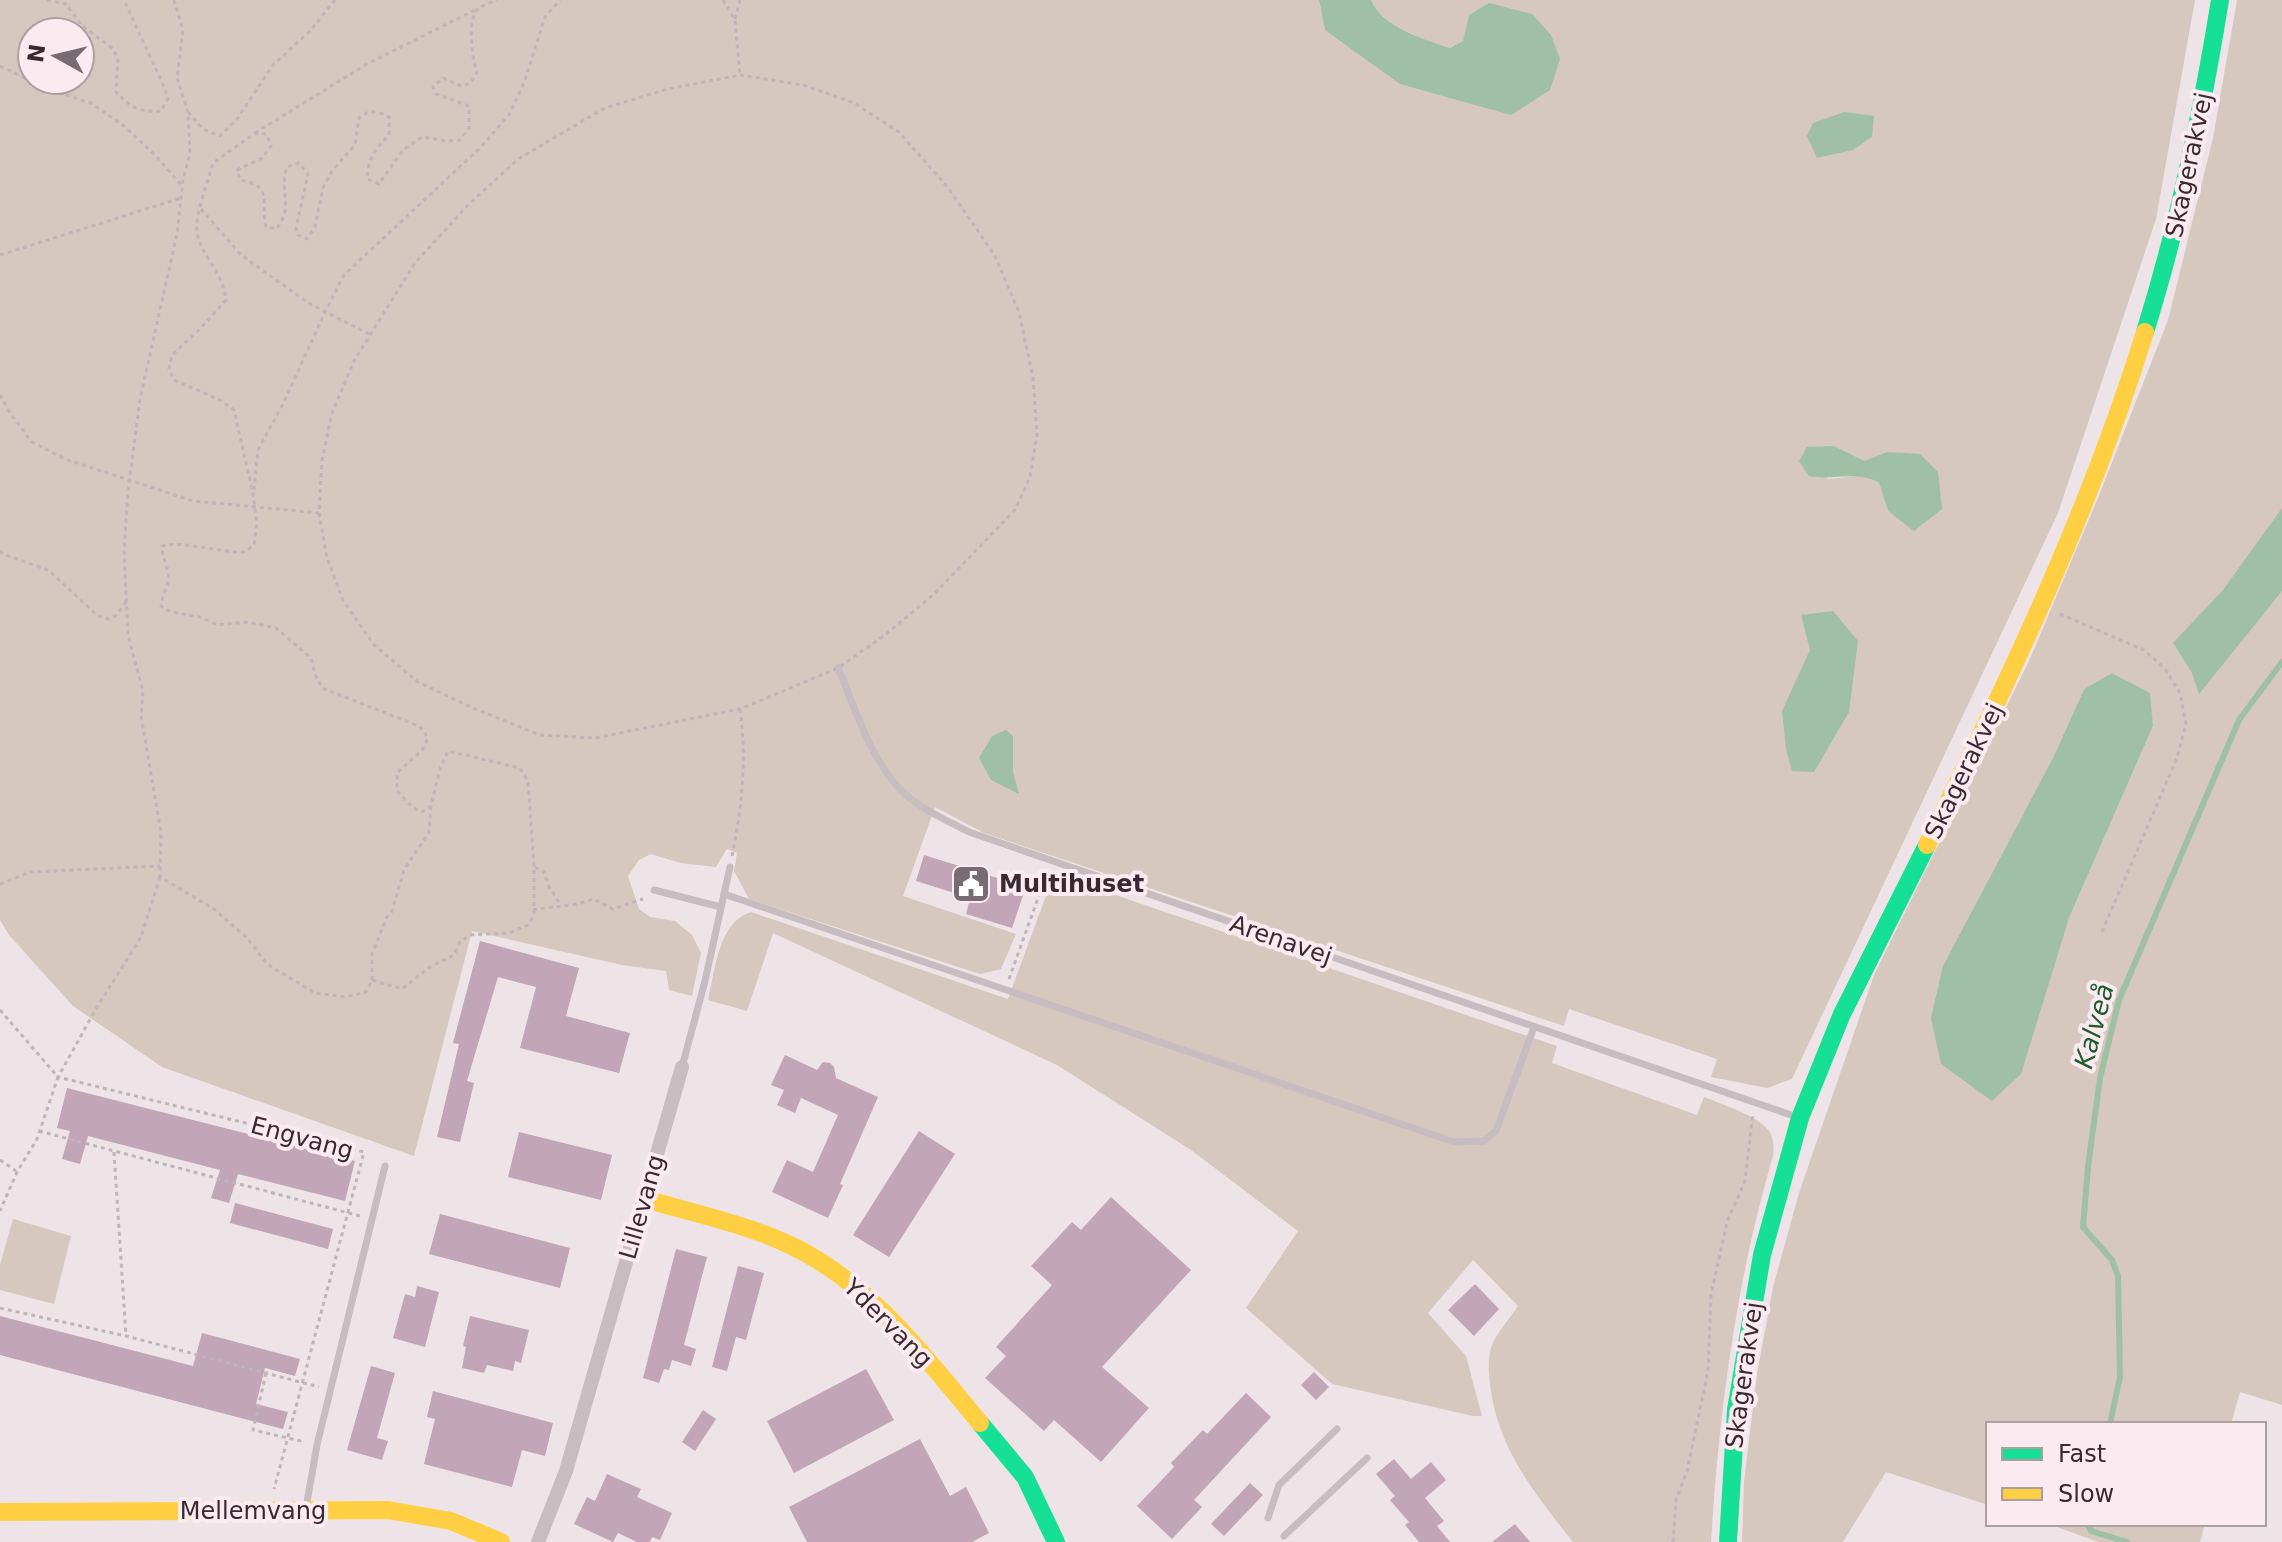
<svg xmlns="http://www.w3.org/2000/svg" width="2282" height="1542" font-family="'DejaVu Sans',sans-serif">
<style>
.green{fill:#d6c7bf;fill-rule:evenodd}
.water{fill:#9fc0a4}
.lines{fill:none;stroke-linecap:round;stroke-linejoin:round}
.stream{stroke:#9fc0a4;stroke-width:6}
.building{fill:#c2a5b6}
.path{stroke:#c0b4b9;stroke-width:3;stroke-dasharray:4 4;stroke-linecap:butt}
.lane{stroke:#c7bcc0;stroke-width:7}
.street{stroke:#c7bcc0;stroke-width:14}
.fast{stroke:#16e098;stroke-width:18}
.slow{stroke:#ffcf43;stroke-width:18}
.labels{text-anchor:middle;stroke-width:8;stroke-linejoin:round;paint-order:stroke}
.street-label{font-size:24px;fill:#392a32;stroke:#faebf0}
.poi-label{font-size:24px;font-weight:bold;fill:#392a32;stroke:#faebf0;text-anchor:start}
.water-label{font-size:26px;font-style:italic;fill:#1f5b2c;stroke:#faebf0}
</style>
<rect width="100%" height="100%" fill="#eee4e7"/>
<g class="green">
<path d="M0,0h1319l6,30 186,85 -42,-100 -6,27 -13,6c-27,-9 -66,-21 -79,-48h824l-39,219 -98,294 -266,566 -25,9 -56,-11 6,-18 -148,-50 -5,17 -580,-193 -49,-26 -32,89 113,38 -15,35 -21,5 -231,-75 -15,-28 3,-18 -10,-4 -11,18 -36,-4 -29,-9 -12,6 -11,16 11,33 11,8 25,4 17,14 9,18 -9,43 -23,-6 -3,-19 -44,-6 -150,-34 -58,225 -252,-89 -89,-61 -64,-71 -9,-15zM32,32h48v48h-48zM1834,446l31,15 49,69 -26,-19 -9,-28 -13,-8 -39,4z"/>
<path d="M2237,0h45v1405l-42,-13 -9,32h-243v81l-102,-33 -43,70h-101l2,-60 13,-108 16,-87 26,-94 75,-218 155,-314 69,-163 70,-178 45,-182zM2112,673l37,20 4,33 -84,192 -14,40 -2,-200 31,-69z"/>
<path d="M1054,874l503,172 -5,17 145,52 7,-18c17,7 55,19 65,34 5,7 5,17 4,25 -37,126 -54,255 -62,386h-138c-37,-47 -73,-90 -82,-151 -2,-13 -4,-30 0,-43 4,-14 19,-29 27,-42l-45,-46 -45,53 38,43 16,60h-9l-141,-32 -86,-76 52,-77 -107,-81 -134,-85 -284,-132 -26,78 -39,-11c7,-29 10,-78 43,-88l257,87z"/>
<path d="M13,1219l58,17 -17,68 -54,-14v-25z"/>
<path d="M2049,1524h156l-5,18h-102z"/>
</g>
<g class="water">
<path d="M1319,0h52c12,27 52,39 79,48l13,-7 6,-26 20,-12 43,11 19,21 9,24 -10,31 -39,25 -111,-31 -75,-54z"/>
<path d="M1844,112l30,4 -2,21 -19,13 -36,8 -10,-22 6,-13z"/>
<path d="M1834,446l31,15 22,-9 33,2 18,18 4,37 -28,22 -26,-20 -9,-28c-21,-13 -45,-2 -70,-7l-10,-15 8,-14z"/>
<path d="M2282,508v83l-83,103 -7,-21 -19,-30 50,-53z"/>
<path d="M1833,611l25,30 -9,71 -35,60 -22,-1 -6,-22 -4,-38 28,-61 -9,-35z"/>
<path d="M2112,673l38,20 3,33 -84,192 -48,156 -29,27 -51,-37 -10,-46 12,-52 110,-208 31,-69z"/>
<path d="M1006,730l7,6v36l6,22 -28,-14 -12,-22 13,-22z"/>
</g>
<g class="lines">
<g class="stream">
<path d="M2110,1424l10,-47 -2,-101 -6,-16 -29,-33 5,-60 12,-89 19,-78 120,-280 43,-58"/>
<path d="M2088,1524l3,7 36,11"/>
</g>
</g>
<g class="building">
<path d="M924,855l102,32 -14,41 -46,-14 4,-16 -54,-17z"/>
<path d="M480,941l99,27 -13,48 64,17 -11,40 -99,-25 16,-61 -38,-10 -31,104 7,2 -14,59 -23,-5 22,-93 -6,-1z"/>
<path d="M785,1055l32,15 6,-8 7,1 4,4 2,11 42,19 -38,87 3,1 -15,33 -56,-26 15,-32 26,12 25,-57 -37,-17 -6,15 -18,-8 7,-15 -13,-5z"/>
<path d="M67,1088l288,73 -10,40 -107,-27 -9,29 -18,-5 9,-28 -132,-34 -8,28 -18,-5 8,-28 -13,-3z"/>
<path d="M919,1131l36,23 -66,103 -36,-22z"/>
<path d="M519,1132l93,23 -11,45 -93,-23z"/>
<path d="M1111,1197l80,73 -89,97 47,41 -48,54 -47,-42 -10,11 -59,-53 21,-22 -10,-9 56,-62 -21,-19 41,-44 9,8z"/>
<path d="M235,1203l98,26 -5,20 -98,-26z"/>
<path d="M440,1214l130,34 -10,40 -131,-34z"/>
<path d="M676,1249l31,8 -23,88 12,4 -5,17 -19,-6 -3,10 -5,-1 -5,14 -16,-5z"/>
<path d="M738,1266l26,7 -18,67 -10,-3 -9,34 -15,-4z"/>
<path d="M1475,1284l24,25 -25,27 -26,-26z"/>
<path d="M417,1286l22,6 -14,55 -32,-9 12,-44 10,3z"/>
<path d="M0,1316l193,50 9,-33 98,26 -5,17 -30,-8 -9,36 32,8 -5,17 -283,-74z"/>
<path d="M470,1316l59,14 -8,33 -6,-2 -2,10 -26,-6 -3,8 -22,-5 4,-21 -3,-1z"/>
<path d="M371,1366l24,7 -18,65 11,3 -6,19 -35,-10z"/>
<path d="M866,1369l28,51 -100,53 -27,-52z"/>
<path d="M1314,1372l15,15 -13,13 -15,-15z"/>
<path d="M433,1391l120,32 -8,33 -23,-6 -10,37 -88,-23 11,-45 -8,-2z"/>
<path d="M1246,1393l25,24 -77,83 8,7 -30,32 -35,-33 37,-39 -3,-4 32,-33 4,4z"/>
<path d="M703,1410l13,9 -21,32 -13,-9z"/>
<path d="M920,1439l30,57 16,-9 23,46 -17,9h-165l-18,-35z"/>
<path d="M1394,1459l17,20 20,-17 15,18 -21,18 19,23 -7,5 13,16h-31l-14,-17 4,-3 -19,-22 5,-4 -19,-22z"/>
<path d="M607,1474l34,15 -4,8 35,16 -12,27 -8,-3 -2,5h-13l-19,-9 -5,9 -39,-18 13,-27 8,4z"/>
<path d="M1250,1483l13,12 -39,41 -13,-12z"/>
<path d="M1515,1524l15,18h-38z"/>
</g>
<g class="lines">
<g class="path">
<path d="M47,0l19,4 16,22 29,21 7,11 -2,34c14,15 24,21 45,19l7,-12 -3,-10 -41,-89"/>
<path d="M174,0l9,30 -6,48 11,34 2,41 -7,27 -6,54 -37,165 -12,92 -4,60 4,85 15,55 -2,25 20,116 -1,45 54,32 33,29 20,26 48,29 31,4 20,-5 6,-12 30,9 28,-22 24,-12 6,-13 10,-7 39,-2 19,-8 6,-10v-48l-6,-86 -8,-13 -72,-17 -8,18 -9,37 -9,6 -10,-5 -15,-16v-18l25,-23 6,-12 -9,-12 -97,-38 -7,-14 -4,-16 -35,-30 -28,-6 -30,3 -18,-8 -29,-5 -10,-6c1,-12 9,-21 7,-33 -1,-10 -6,-16 -6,-27 21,-6 58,7 82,6l10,-7 3,-21 -4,-30 -19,-84 -14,-10 -46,-20 -5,-11 3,-14 27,-25 27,-30c-3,-30 -27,-46 -29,-69 -2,-17 11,-50 16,-68l42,-30 11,1 5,12 -9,12 -25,12 3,10c35,6 20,23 26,47l10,2c19,-22 2,-38 11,-62l12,-4 9,11 -12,54 2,7 9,4 8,-12 8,-39 9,-17 23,-26 4,-27c10,-9 19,-7 30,-1v18c-13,13 -22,25 -22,44l12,5 24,-34 19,-13 25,4 13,-1 9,-12v-22l-33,-12 -3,-7 10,-9 18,8 10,-3 6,-11c-5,-14 -11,-53 2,-64 5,-3 13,-6 18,-8"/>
<path d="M723,0l12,20 5,55"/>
<path d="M735,19l5,-19"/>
<path d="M0,66l50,24 41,13 33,23 33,31 26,30"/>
<path d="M740,75l63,10 51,18 45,29 50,57 46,67 24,56 14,66 4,57 -7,42 -15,33 -81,84 -49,41 -47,33 -98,41 -145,29 -55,-3 -67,-27 -55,-26 -45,-38 -30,-44 -16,-42 -8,-45 3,-53 10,-47 23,-54 60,-96 53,-58 50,-46 87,-51 63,-19z"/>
<path d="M188,112l15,17 17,7 17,-17 36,-54 37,-34 25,-31"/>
<path d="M255,133l112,-69 108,-54"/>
<path d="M201,209l40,46 69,49 59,30"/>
<path d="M0,255l181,-57"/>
<path d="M0,395l10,18 22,29 33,17 128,42 126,12"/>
<path d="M254,490l4,-40 26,-48 41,-90 19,-37 137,-128 28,-32 15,-32 21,-66 15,-17"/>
<path d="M0,551l3,3 45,16 50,46 10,3 7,-3 11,-14"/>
<path d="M2060,614l84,36 22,20 14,23 6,31 -9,34 -76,176"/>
<path d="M732,856c10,-48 15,-98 8,-147"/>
<path d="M535,867l9,5 5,15 12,18"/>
<path d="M160,877l-19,60 -44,70 -39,70 306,75 -90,337"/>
<path d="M0,884l30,-12 130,-6"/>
<path d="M533,910c20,-4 41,-3 60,-11l20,10 30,-10"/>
<path d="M1009,979l38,-106"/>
<path d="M372,980v-26l15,-37 5,-6 12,-41 25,-38 2,-26"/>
<path d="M0,1010l58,67 -21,62 -20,33 -17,39"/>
<path d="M39,1131l321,85"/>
<path d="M114,1152l12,184"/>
<path d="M0,1160l16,11"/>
<path d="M0,1308l126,28 193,51"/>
<path d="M266,1373l-13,57 52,12"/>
<path d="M1673,1542l3,-42 11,-29 21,-100 3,-77 16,-72 18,-41 8,-67"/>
</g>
<g class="lane">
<path d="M838,668c18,41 31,89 62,121 18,19 46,31 69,43l828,285"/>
<path d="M654,890l67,17"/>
<path d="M724,894l730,248 30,-1 12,-10 38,-104"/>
<path d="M682,1067l23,-86 25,-114"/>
<path d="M306,1508l11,-63 68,-279"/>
<path d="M1268,1518l11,-33 58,-56"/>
<path d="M1284,1536l83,-78"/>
</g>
<path class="street" d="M538,1542l28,-71 116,-404"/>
<g class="fast">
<path d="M2145,332c34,-109 57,-220 75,-332"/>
<path d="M980,1423l45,54 31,65"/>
<path d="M1728,1542l8,-132 26,-155 38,-137 42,-104 85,-169"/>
</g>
<g class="slow">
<path d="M1927,845c83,-167 163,-335 218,-513"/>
<path d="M645,1199c48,14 100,25 145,46 79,37 136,113 190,178"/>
<path d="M0,1512l388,-2 63,11 50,21"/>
</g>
</g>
<defs>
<g id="civic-square" transform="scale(2)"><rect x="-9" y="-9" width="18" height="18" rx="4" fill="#786b71" stroke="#faebf0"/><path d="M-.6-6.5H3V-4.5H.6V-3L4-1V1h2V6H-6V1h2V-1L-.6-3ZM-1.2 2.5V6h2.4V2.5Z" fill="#fff"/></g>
</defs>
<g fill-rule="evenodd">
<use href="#civic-square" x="971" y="884"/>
</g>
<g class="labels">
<g class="street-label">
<text transform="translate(2189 165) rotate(-78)" y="8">Skagerakvej</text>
<text transform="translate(1964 771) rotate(-64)" y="8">Skagerakvej</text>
<text transform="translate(1281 940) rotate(19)" y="8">Arenavej</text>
<text transform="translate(302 1138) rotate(15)" y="8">Engvang</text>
<text transform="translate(642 1207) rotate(-74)" y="8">Lillevang</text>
<text transform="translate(888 1323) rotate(45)" y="8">Ydervang</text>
<text transform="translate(1744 1375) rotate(-82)" y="8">Skagerakvej</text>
<text x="253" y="1519">Mellemvang</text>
</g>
<g class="poi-label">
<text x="999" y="892">Multihuset</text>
</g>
<g class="water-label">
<text transform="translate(2094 1026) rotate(-75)" y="9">Kalveå</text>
</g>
</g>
<rect x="1986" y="1422" width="280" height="104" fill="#faebf0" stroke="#ad9ea4" stroke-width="2"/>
<rect x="2002" y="1448" width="40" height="12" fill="#16e098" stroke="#ad9ea4" stroke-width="2"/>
<text x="2058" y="1462" font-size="24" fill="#392a32">Fast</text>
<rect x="2002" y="1488" width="40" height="12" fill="#ffcf43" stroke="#ad9ea4" stroke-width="2"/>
<text x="2058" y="1502" font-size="24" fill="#392a32">Slow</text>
<g transform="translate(56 56) rotate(278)"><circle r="38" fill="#faebf0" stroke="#ad9ea4" stroke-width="2"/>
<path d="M0-6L14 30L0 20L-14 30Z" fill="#786b71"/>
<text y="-12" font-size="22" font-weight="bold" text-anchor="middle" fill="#392a32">N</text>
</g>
</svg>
